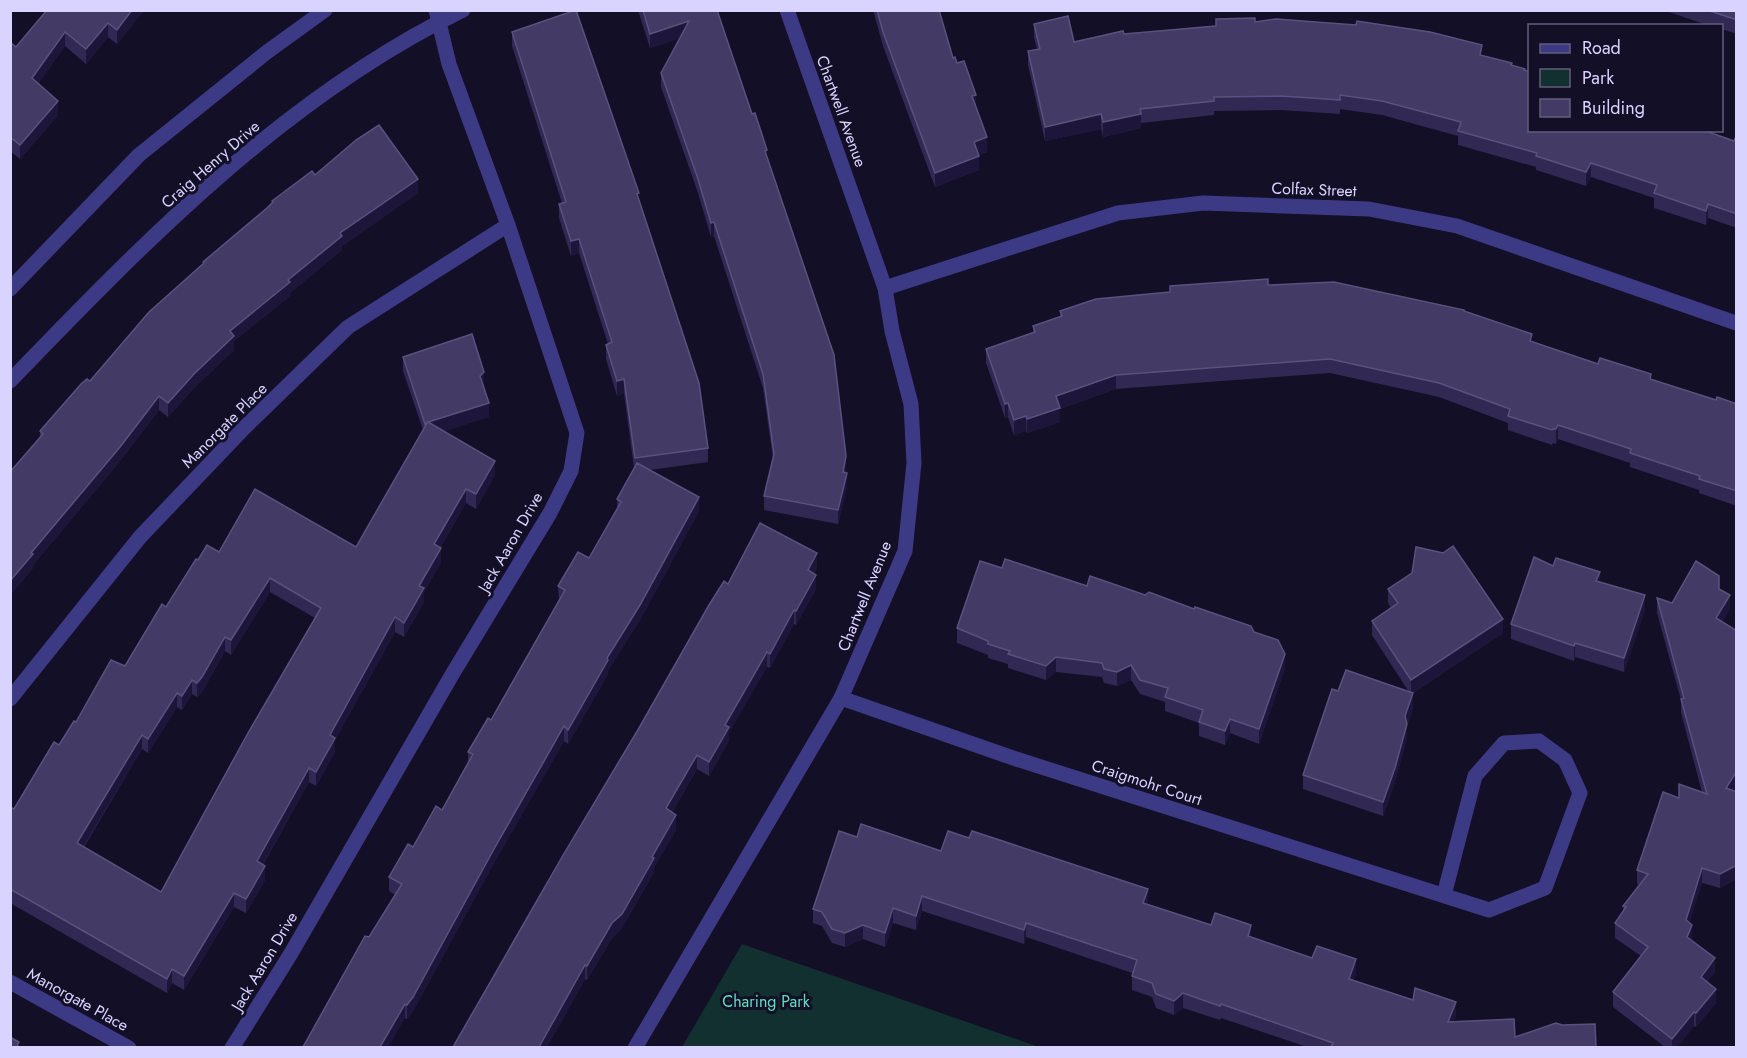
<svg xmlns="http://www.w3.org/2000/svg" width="1747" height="1058" font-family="Jost,sans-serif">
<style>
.green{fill:#12302f}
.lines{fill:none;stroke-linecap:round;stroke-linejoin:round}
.minor{stroke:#3d3a85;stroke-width:15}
.tertiary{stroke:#3d3a85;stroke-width:15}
.wall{fill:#312854;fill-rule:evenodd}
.shaded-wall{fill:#1d163a}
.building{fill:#433a66;stroke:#5a527e;stroke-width:1.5;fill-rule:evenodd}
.labels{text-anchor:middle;stroke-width:6;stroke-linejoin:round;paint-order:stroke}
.street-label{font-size:16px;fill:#d9d4ff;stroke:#130f26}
.park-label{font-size:16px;fill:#5fe0c0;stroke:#130f26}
</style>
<rect width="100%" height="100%" fill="#130f26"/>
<path class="green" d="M742,944l297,103h-357z"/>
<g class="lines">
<g class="minor">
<path d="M885,288l233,-75 85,-10 166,6 88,17 279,97"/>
<path d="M841,698l175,61 473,151 56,-22 35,-95 -15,-33 -26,-19 -35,2 -29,33 -31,119"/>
<path d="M10,699l130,-162 103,-108 105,-102 160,-102"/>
<path d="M10,982l119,66"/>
<path d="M232,1048l58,-93 163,-282 97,-160 21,-42 6,-38 -69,-208 -59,-161 -13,-54"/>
<path d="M635,1048l206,-350 64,-147 9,-88 -3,-59 -19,-73 -7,-43 -98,-278"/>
</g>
<g class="tertiary">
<path d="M10,289l129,-134 128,-103 58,-42"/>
<path d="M10,381c135,-140 276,-285 453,-371"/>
</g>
</g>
<g class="wall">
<path d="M47,10h97l-27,34 -9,-7 -22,27 -21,-18 -27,38 20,31 -38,44 -10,-8v-109l6,5z"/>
<path d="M638,10h79l50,149 79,311 1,17 -9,37 -74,-14v-14l9,-37 -10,-71 -49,-152 -3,1 -13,-44 -37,-106v-14l19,-35 -30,10z"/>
<path d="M873,10h66l14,48 23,49 11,45 -9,3 1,15 -44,17 -52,-141z"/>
<path d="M1663,10h74v24l-15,-5v-3h-12z"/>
<path d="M1255,22l227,33 252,86 3,-5v92l-29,-10 -2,7 -52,-17v-10l-63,-21 -5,9 -50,-16v-3l-78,-22v-9l-76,-21 -42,-6v5l-59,-4 -67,1v4l-73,8v5l-38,9 -2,-8 -56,12 -17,-76v-14l9,-2 -3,-11v-14l40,18 50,-8z"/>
<path d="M512,32l127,168 69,248v14l-58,8 49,41 -59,109 -32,50v4l-40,70 -4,-3 -70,122 -81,148 -6,8 -2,-1 -10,-123 -6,-4v-14l53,-67 26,-47v-11l23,-32 68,-120 -1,-14 31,-28 28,-49v-10l17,-31 -10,-75 -7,3 -11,-37v-14l2,-1 -29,-91 -8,3 -12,-38v-14l3,-1 -50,-157z"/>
<path d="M315,175l103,18 -76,53v4l-52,43v3l-56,45v9l-40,38 -26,29 -9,-7 -39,51 -87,104v3l-23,27 30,-157v-7l163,-167v-2l64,-54 5,-5v-2z"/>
<path d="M1268,285l196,26 68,30 66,23 53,15 65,21 21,4v102l-38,-13v-3l-69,-23v-4l-72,-24 -2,5 -3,-1 -1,2 -44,-15v-7l-69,-26 -109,-24 -214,16 -56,20v13l-33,11 -1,-2 -12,4 -6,-18 -3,1 -19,-55v-14l47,-17v-6l27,-9v-6l110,-19v-6z"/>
<path d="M403,357l81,29 5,31 -45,14 51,44 -19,34 -10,-6 -26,45 1,14 -17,30v10l-20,35 -9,-5 -60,108v12l-19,34 -7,-4 -46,83 2,15 -19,33 -12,-6 -50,83 -12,-7 -5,10 -157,-90v-96l4,2 62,-87 49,-56 73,-106 21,-8 137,-5 67,-117 -20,-59zM270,592l45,26 -154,274 -77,-45 58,-98 6,4 29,-46 5,3 10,-16 5,3 5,-5 23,-41 6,4z"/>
<path d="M817,567l-3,7 2,15 -20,36 -2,-1 -24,44 -3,-1 -38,65v9l-20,35 -12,-7 -25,44 4,17 -22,37v5l-32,56 -10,10 -25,42 -2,-1 -38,68 181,-463z"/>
<path d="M1002,568l85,18 167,46 31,36 -26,76 -29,-11 -5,12 -26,-9v-13l-34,-12v-9l-25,-8 -9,-14 -14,6 -13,-3 -2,-6 -46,-5 -10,8 -38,-12v-4l-20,-6v-3l-31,-12v-15z"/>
<path d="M1600,583l45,26 -21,63 -49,-15 -1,4 -63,-22v-15z"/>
<path d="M1388,589l115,44 -90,60v14l-6,19v12l-12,44 -12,34 -80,-27v-14l35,-84 71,1 -37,-57v-14l19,-13 -3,-5z"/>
<path d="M1719,589l11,20 -8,13 15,9v154l-4,6 4,1v87l-17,9 -18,-5 -13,40 3,16v2l23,31 -8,10 9,21 -20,24 -2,-1 -17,21h-12l-52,-40v-15l28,-36 -26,-18v-15l8,-12v-5l17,-21 -3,-1v-14l42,-73v-13l23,8 -21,-79v-13l-24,-87v-15l15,5z"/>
<path d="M857,837l84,14 207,53 63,21 40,12 105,37 -3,6 103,36 -3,6 62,15 81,10h-289l-86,-29 -1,2 -37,-12 -9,7 -18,-7 -4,-11 -20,-7v-17l-106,-36 -2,7 -102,-33 -6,19 -23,-7 -8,24 -22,-8 -18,8 -13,-4 -10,-17 -9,-3v-14z"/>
</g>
<g class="shaded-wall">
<path d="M132,10h12l-27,34v-14z"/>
<path d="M689,21v14l-39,13v-14z"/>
<path d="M108,23v14l-22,27v-15z"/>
<path d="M65,32v14l-33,47v-15z"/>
<path d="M976,95v14l-4,-13z"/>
<path d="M58,101v14l-38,44v-14z"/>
<path d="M1101,114v15l-56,12v-14z"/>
<path d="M1141,114v14l-38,9v-15z"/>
<path d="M987,137v15l-13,4v-14z"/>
<path d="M979,156v14l-44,17v-14z"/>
<path d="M1591,163v14l-5,9v-14z"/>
<path d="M418,179v14l-76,53v4l-52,43v3l-56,45v9l-40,38 -26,29v-14l62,-72 110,-98z"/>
<path d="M1708,204v14l-2,7v-14z"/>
<path d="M714,222v14l-3,1v-14z"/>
<path d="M579,239v14l-8,3v-15z"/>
<path d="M484,372v14l-4,4v-14z"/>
<path d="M1116,375v14l-56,20v13l-33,11v-14l29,-23z"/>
<path d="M624,379v14l-7,3v-15z"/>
<path d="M159,396v14l-39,51 -87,104v3l-23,27v-14l21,-28z"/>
<path d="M489,403v14l-61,20v-15z"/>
<path d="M1008,403v14l-3,1v-14z"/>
<path d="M1026,416v15l-12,4v-15z"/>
<path d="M1558,425v14l-2,5v-15z"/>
<path d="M846,456v14l-3,16v-14z"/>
<path d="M495,461v14l-19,34v-15z"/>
<path d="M847,473v14l-9,37v-14z"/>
<path d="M466,489v14l-32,55v-14z"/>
<path d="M699,497v14l-59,109 -32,50v4l-40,70v-14l39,-72z"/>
<path d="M441,548v14l-17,30v10l-20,35v-14l15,-37z"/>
<path d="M817,553v14l-9,18v-15z"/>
<path d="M1600,572v14l-4,-5z"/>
<path d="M816,575v14l-20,36v-14z"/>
<path d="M270,578v14l-39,63v-15z"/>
<path d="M1645,595v14l-21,63v-14z"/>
<path d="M1730,595v14l-14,24v-15z"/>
<path d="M794,610v14l-24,44v-14z"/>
<path d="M395,617v15l-60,108v12l-19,34v-14l14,-37z"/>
<path d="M1503,619v14l-92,61v-14z"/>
<path d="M225,637v14l-23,41 -5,5v-14z"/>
<path d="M1575,643v14l-1,4v-15z"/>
<path d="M767,652v15l-38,65v9l-20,35v-14l16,-37z"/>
<path d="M1285,654v14l-26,76v-15z"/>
<path d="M1056,657v15l-10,8v-14z"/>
<path d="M1131,665v15l-14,6v-14z"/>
<path d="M192,680v14l-10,16v-14z"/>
<path d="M177,693v14l-29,46v-14z"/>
<path d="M1413,693v14l-6,19v12l-12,44 -12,34v-14l22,-86z"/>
<path d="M1230,719v14l-5,12v-14z"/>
<path d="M564,726v15l-70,122 -81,148 -6,8v-14l87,-156z"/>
<path d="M142,735v14l-65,108v-14z"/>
<path d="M697,755v14l-31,54v-15z"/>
<path d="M309,768v14l-52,93v-14z"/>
<path d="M1737,771v14l-11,17v-14z"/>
<path d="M676,815v15l-22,37v5l-32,56 -10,10 -25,42v-14z"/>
<path d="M1737,865v14l-17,9v-14z"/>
<path d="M265,866v14l-19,33v-14z"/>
<path d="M1702,868v15l-16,51v-14z"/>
<path d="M1148,889v15l-5,13v-14z"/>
<path d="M234,893v14l-50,83v-14z"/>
<path d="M922,896v15l-6,19v-14z"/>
<path d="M893,908v15l-8,24v-14z"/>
<path d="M1026,923v14l-2,7v-14z"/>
<path d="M863,925v14l-18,8v-14z"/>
<path d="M1251,925v15l-3,-4z"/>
<path d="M1692,925v14l-5,13v-15z"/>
<path d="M1715,958v14l-14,19v-14z"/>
<path d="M1356,959v15l-7,19v-14z"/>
<path d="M585,965v14l-38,68h-8z"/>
<path d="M172,969v14l-5,10v-14z"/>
<path d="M1716,989v14l-20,24v-14z"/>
<path d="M1183,993v15l-9,7v-14z"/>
<path d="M1456,1002v14l-8,20v-14z"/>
<path d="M405,1004v14l-17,29h-8z"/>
<path d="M1694,1012v14l-17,21h-5v-8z"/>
</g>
<g class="building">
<path d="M47,10h85l-15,20 -9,-7 -22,26 -21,-17 -33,46 26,23 -38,44 -10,-8v-95l6,5z"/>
<path d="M576,10l63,183 -2,1 62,189 9,65 -73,10 -11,-79 -7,2 -11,-36 6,-3 -33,-103 -8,2 -12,-37 7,-2 -54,-170z"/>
<path d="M643,10h74l35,104 3,-1 12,37 -2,1 69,204 12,101 -3,16 4,1 -9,37 -74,-14 10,-42 -11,-80 -49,-152 -3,1 -13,-44 -37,-106 28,-52 -39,13z"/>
<path d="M877,10h62l14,48 2,-1 2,6 7,-2 12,34 -4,1 15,41 -13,5 5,14 -44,17 -52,-141z"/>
<path d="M1707,10h30v10z"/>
<path d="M1068,16l6,26 49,-11 1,3 92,-8v-7l39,-1v4l21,-3 80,6 1,-4 73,11 52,13 -2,10 32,8 -1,2 14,4 -1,1 6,2v58h173l31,11 2,-5h1v78l-29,-10 -2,7 -52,-18 3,-8 -66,-22 -5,9 -50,-16 1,-3 -79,-22 3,-9 -79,-21 -42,-6v5l-59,-4 -67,1v4l-74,8 1,5 -38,8 -2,-8 -56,13 -17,-76 12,-2 -6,-25z"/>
<path d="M379,125l39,54 -78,54 2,3 -54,44 2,2 -60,49 4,5 -40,38 -26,29 -9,-7 -39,51 -89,106 2,1 -23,27v-109l33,-38 -3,-3 41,-47 6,-5 3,2 59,-69 55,-49 -1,-1 64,-54 6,-6 -1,-1 40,-30 3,4 41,-35z"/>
<path d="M1268,279v6l66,-3 130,28v1l68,23 -2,7 68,23 2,-6 51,16 -1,5 66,21 1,-3 20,7v87l-38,-12 1,-3 -70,-23 1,-4 -73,-24 -2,4h-3l-1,1 -44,-14 2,-7 -71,-26 -109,-24 -214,16 -60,21 4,12 -33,11 -1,-3 -12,4 -6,-17 -3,1 -19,-55 49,-17 -2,-6 29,-10 -2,-5 36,-12 74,-7v-6z"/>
<path d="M472,334l12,38 -4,4 9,27 -61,19 67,39 -19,33 -10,-5 -32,55 7,4 -22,38 5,2 -20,35 -9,-6 -65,118 5,3 -19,34 -7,-4 -52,93 8,5 -19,33 -12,-6 -50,83 -12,-7 -5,10 -157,-90v-82l4,2 40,-67 5,3 15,-24 2,1 35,-62 14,6 37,-62 4,3 30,-48 2,1 9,-15 12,7 36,-63 101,58 71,-124 -2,1 -22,-67zM270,578l51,30 -73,125 -87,159 -84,-49 65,-108 6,4 29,-46 5,3 10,-16 5,3 5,-6 23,-40 6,3z"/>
<path d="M637,463l62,34 -59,108 -33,53 1,2 -40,70 -4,-4 -70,123 -81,148 -6,8 -2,-1 -25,43h-77l62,-111 4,1 33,-53 -13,-7 19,-33 5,3 23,-41 6,4 31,-56 -5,-2 20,-34 3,2 74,-130 -7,-4 20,-34 11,6 32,-56 -4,-3z"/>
<path d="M760,523l57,30 -9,17 8,5 -20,36 -2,-1 -24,44 -3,-2 -42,73 4,2 -20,35 -12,-7 -31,53 10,7 -24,42 2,1 -32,56 -10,9 -25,43 -2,-1 -46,82h-86l109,-190 77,-129 70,-123 15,-24 4,3z"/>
<path d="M1453,546l50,73 -92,61 -39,-59 26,-18 -10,-14 24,-16 4,-26 27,6z"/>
<path d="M1534,557l19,9 3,-8 44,14 -4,9 49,14 -21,63 -49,-15 -1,3 -63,-22z"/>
<path d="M1005,559l82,27 3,-10 55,19 4,-3 45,17 1,-2 56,19 3,6 24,8 7,14 -26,75 -29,-10 -5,12 -26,-9 4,-12 -38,-13 3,-9 -28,-8 -9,-15 -14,7 -13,-3 -2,-6 -46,-6 -10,9 -38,-12 2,-3 -22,-7v-3l-31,-13 23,-67 22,7z"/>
<path d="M1696,561l23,15v13l11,6 -14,23 21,13v140l-11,17 11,4v73l-17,9 -18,-6 -16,52 6,5 -5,12 28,21 -14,19 15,12 -20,24 -2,-1 -22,27 -59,-47 35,-45 -33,-24 11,-16 -3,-1 25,-32 -11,-4 26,-78 16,6v-14l28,10 -26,-95 3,-1 -27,-100 15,5z"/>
<path d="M1346,670l67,23 -8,23 2,8 -12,44 -12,34 -80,-27 29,-86 6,2z"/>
<path d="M861,824l80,27 7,-20 21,7 3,-7 176,58 -5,14 68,22 4,-12 36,12 -3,11 64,22 5,-12 39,13 -7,20 64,21 2,-12 41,14 -8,20 66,-3 1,18 41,-14 6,2 33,-1 1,23h-265l2,-4 -112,-39 -1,2 -37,-13 -9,8 -18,-7 -4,-11 -20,-7 5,-16 -111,-37 -2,7 -102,-34 -6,20 -23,-8 -8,25 -22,-8 -18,8 -13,-4 -10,-17 -9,-3 26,-78 18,6z"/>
<path d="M10,1037l9,5 -2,4 3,1h-10z"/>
</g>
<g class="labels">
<g class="street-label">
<text transform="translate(842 111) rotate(70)" y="6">Chartwell Avenue</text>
<text transform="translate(210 164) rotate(-41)" y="6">Craig Henry Drive</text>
<text transform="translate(1314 189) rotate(2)" y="6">Colfax Street</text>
<text transform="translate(224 425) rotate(-45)" y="6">Manorgate Place</text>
<text transform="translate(510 542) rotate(-60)" y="6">Jack Aaron Drive</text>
<text transform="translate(864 596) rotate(-68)" y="6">Chartwell Avenue</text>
<text transform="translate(1147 782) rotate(18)" y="6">Craigmohr Court</text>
<text transform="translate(264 961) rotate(-59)" y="6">Jack Aaron Drive</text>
<text transform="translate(78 999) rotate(29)" y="6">Manorgate Place</text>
</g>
<g class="park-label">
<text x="766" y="1007">Charing Park</text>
</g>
</g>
<rect width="1747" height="1058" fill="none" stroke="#d9d4ff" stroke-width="24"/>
<rect x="1528" y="24" width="195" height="108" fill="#130f26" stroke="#625e7d" stroke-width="1.5"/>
<rect x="1540" y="44" width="30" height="9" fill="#3d3a85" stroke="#625e7d" stroke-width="1.5"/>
<text x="1582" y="54" font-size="18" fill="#d9d4ff">Road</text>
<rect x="1540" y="69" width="30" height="18" fill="#12302f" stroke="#625e7d" stroke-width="1.5"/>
<text x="1582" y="84" font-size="18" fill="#d9d4ff">Park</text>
<rect x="1540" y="99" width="30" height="18" fill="#433a66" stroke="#625e7d" stroke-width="1.5"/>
<text x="1582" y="114" font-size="18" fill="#d9d4ff">Building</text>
</svg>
